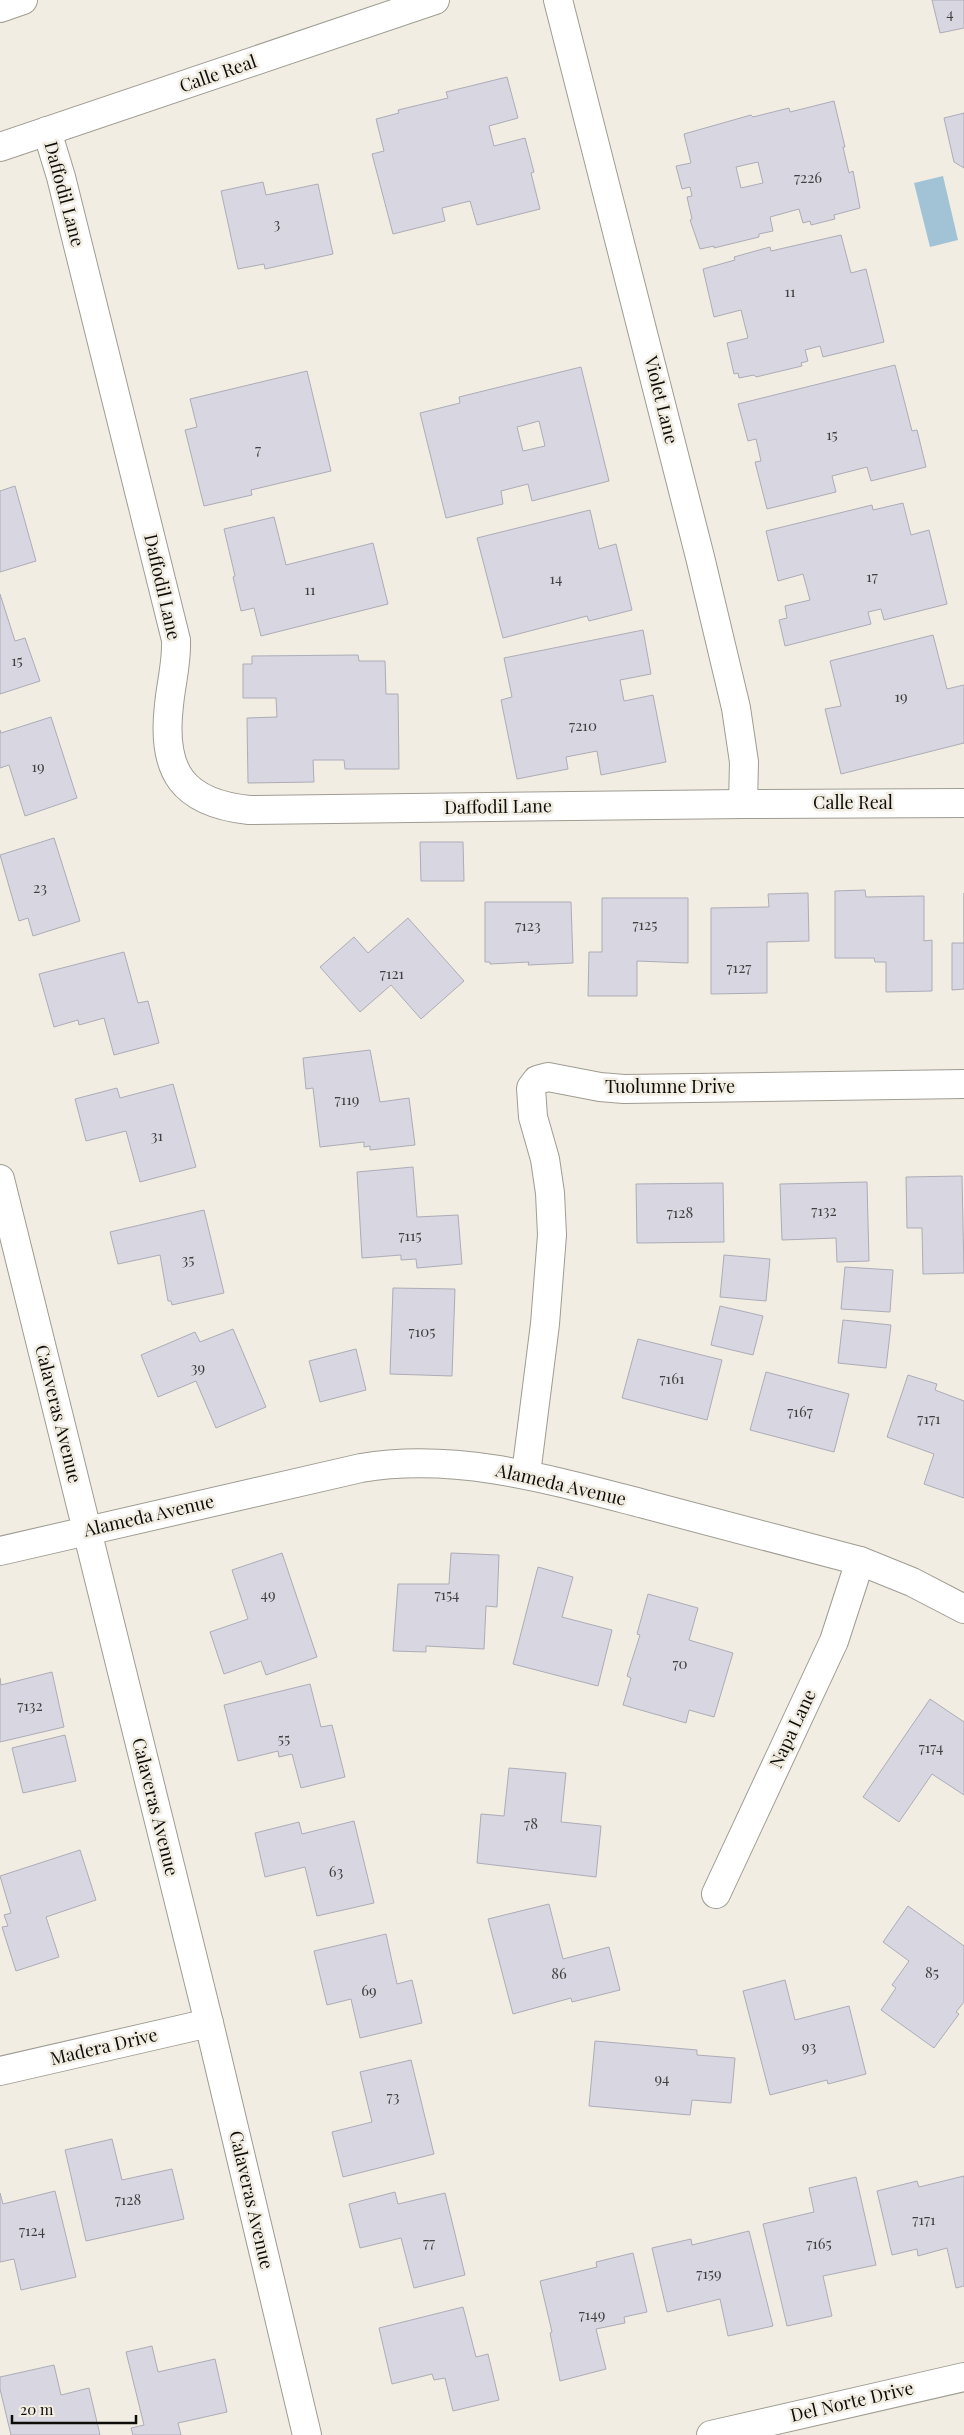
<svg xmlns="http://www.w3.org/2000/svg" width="964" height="2435" font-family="'Playfair Display',serif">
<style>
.water{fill:#a2c3d6}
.building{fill:#d7d6e1;stroke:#adacb7;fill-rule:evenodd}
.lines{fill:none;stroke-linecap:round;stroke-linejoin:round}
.street-casing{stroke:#9f9c92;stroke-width:30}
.secondary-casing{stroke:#9f9c92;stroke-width:30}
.highway-casing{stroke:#9f9c92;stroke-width:30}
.street{stroke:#fff;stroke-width:28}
.secondary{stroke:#fff;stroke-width:28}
.highway{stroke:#fff;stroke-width:28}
.labels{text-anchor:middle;stroke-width:5;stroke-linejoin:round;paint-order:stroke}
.number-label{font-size:15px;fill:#403e3e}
.street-label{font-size:18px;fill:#0d0c08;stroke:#f1ede2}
</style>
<rect width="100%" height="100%" fill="#f1ede2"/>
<path class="water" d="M943,176l15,64 -28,7 -16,-64z"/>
<g class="building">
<path d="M932,0h32v28l-24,5z"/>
<path d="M507,77l11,41 -29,8 5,20 31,-8 9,34 -3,1 9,36 -63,16 -7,-24 -28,7 3,13 -52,13 -21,-80 12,-3 -8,-32 23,-6 -1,-3 50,-12 -2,-6z"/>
<path d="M834,101l11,46h-2l6,26 4,-2 7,37 -26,7 1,4 -24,6 -1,-4 -7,2 -4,-14 -29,8 3,14 -14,3v3l-45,11v-2l-14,3 -10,-29 2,-1 -5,-22 5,-1 -2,-9 -8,2 -6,-23 15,-3 -7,-29 67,-19 2,2 36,-9 1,4zM758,162l5,21 -22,5 -5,-21z"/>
<path d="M964,113v55l-10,-6 -10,-44z"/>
<path d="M263,182l3,13 52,-11 15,70 -68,15 -1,-5 -26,5 -17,-78z"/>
<path d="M841,235l10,38 15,-4 18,73 -61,15 -3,-11 -15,4 3,11 -7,2 1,3 -46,11 -2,-2 -15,3 -1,-5 -4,1 -7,-31 21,-5 -7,-28 -27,7 -11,-48 32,-9 -1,-3 36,-10 1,4z"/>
<path d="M895,365l17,66 5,-1 9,37 -55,14 -4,-14 -35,9 4,16 -69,17 -12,-47 6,-1 -5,-22 -8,2 -10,-37z"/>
<path d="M581,367l28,114 -77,20 -4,-17 -27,7 2,13 -57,14 -26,-105 40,-10 -1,-6zM539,421l6,25 -22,5 -6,-24z"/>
<path d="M307,371l24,100 -80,19 1,5 -48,11 -19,-76 12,-3 -7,-28z"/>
<path d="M15,486l21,75 -36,11v-81z"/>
<path d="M903,503l8,32 18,-5 18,74 -63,16 -3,-11 -13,3 3,12 -86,22 -6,-26 8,-2 -2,-12 25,-6 -7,-26 -25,7 -12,-50 106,-26 1,5z"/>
<path d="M590,510l9,39 17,-5 16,66 -43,11 -2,-5 -84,22 -26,-100z"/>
<path d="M274,517l12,48 87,-22 15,61 -127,32 -7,-28 -13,3 -8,-34 2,-1 -11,-47z"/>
<path d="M0,594l15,47 10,-3 15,43 -40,13z"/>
<path d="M643,630l8,44 -31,6 4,21 29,-6 13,67 -65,13 -4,-24 -31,6 2,12 -51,10 -16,-79 11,-3 -8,-39z"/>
<path d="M933,635l14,54 17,-4v58l-123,31 -16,-65 16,-3 -11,-45z"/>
<path d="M358,655l1,6h26l1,33h12l1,75h-54l-1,-9h-31l1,22 -66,1 -1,-65 30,-1 -1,-19h-33v-34h9v-8z"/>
<path d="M51,717l26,81 -52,18 -16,-51 -9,3v-38l1,3z"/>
<path d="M54,838l26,83 -47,15 -5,-18 -9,3 -19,-66z"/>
<path d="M420,842h43l1,39h-43z"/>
<path d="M865,890l1,7 58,-1v45l8,-1v51l-46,1v-30h-11l-1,-4h-39v-67z"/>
<path d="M808,893l1,48 -42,1v51l-56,1v-86l58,-1 -1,-13z"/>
<path d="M964,893v96l-12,1v-47h12z"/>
<path d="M602,898h86v65l-51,-2v35h-49l1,-44h13z"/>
<path d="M485,902h86l2,61 -45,2 1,-3 -39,2v-2h-5z"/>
<path d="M408,918l56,63 -43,38 -30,-34 -31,27 -40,-45 34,-30 14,16z"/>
<path d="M124,952l14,51 10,-2 11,42 -45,12 -10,-37 -25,7 -1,-5 -24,7 -15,-53z"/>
<path d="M370,1050l10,52 29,-4 6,47 -45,5v-4l-6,1v-5l-44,5 -7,-59 -7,1 -3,-31z"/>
<path d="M173,1084l23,83 -56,15 -14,-51 -40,10 -11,-42 42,-11 3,10z"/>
<path d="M413,1167l4,50 41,-2 4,49 -45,4 -1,-9 -15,1v-5l-39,3 -5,-86z"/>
<path d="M962,1176l2,97 -41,1 -1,-46h-15l-1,-51z"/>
<path d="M867,1182l2,79 -32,1 -1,-24 -54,2 -2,-56z"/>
<path d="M723,1183l1,59 -87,1 -1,-59z"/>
<path d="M204,1210l20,83 -52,12 -1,-4h-3l-8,-46 -42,9 -8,-32z"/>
<path d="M724,1255l46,4 -4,42 -46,-4z"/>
<path d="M845,1267l48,3 -3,42 -49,-3z"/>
<path d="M393,1288l62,1 -3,87 -62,-2z"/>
<path d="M720,1306l43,10 -10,39 -42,-10z"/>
<path d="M843,1320l48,5 -5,43 -48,-5z"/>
<path d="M233,1329l33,78 -50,21 -20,-47 -38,16 -17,-42 54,-23 5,10z"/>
<path d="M638,1339l84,21 -15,60 -85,-22z"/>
<path d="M356,1349l10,41 -46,12 -11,-41z"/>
<path d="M766,1372l83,22 -15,58 -84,-22z"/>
<path d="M908,1375l29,9 -2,6 29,11v97l-40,-14 10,-30 -47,-17z"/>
<path d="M282,1553l35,104 -51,18 -5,-14 -37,13 -14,-42 38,-13 -16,-49z"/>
<path d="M451,1553l48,2 -2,52 -11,-1 -2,43 -58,-3v6l-33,-1 5,-67h51z"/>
<path d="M538,1567l35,10 -11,40 50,13 -14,56 -85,-22z"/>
<path d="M648,1594l50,14 -9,32 44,13 -19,64 -25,-7 -3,13 -63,-18 8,-27 -4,-2 13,-41 -3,-1z"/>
<path d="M52,1672l12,55 -64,15v-64l1,7z"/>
<path d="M310,1684l11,43 11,-2 13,52 -44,11 -9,-34 -13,3 -1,-6 -40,10 -14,-56z"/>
<path d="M930,1699l34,23v73l-32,-21 -33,48 -36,-25z"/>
<path d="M65,1735l11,46 -53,12 -11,-45z"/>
<path d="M509,1768l57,5 -5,49 40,4 -5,51 -119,-14 4,-49 23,2z"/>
<path d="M354,1821l20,82 -57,13 -12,-49 -40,10 -10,-44 44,-11 3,12z"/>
<path d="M80,1850l16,50 -50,17 13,40 -43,14 -14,-44 6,-1 -4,-11 7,-2 -11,-37z"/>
<path d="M549,1904l14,55 46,-12 11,43 -48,12 -1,-4 -58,16 -25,-95z"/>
<path d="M908,1906l56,40v56l-8,10 3,2 -25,34 -53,-38 15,-22 -4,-3 17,-24 -26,-19z"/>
<path d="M386,1934l11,50 15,-4 10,43 -62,15 -9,-39 -24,6 -13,-54z"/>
<path d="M785,1980l10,40 54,-14 17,68 -38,10 -1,-4 -57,15 -27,-104z"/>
<path d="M595,2041l102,9v5l38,3 -4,45 -39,-3 -2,15 -101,-9z"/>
<path d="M411,2060l23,94 -91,23 -11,-45 40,-10 -12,-50z"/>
<path d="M112,2139l10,41 50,-11 12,50 -98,22 -21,-91z"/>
<path d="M964,2176v110l-8,2 -9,-40 -29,8 -1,-7 -25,6 -15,-64 40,-10 2,6z"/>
<path d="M856,2177l20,88 -53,11 9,40 -45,10 -24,-102 51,-12 -5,-24z"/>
<path d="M55,2191l21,86 -55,13 -7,-31 -14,3v-69l3,11z"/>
<path d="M395,2192l3,12 47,-11 20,82 -51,13 -13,-50 -41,10 -11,-44z"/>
<path d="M749,2231l24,95 -45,10 -8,-37 -53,13 -15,-64 39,-9 1,6z"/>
<path d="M633,2253l14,59 -23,5 1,6 -29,6 10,40 -46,12 -10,-48 2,-1 -12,-51 57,-14 -1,-5z"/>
<path d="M463,2307l13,50 12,-3 11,46 -46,11 -8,-33 -11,2 -2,-6 -40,10 -13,-56z"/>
<path d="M152,2346l6,26 57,-13 12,53 -49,11 3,12h-48l-2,-7 13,-3 -18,-73z"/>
<path d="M54,2365l7,30 28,-7 11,47h-89l-11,-46v-12z"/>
</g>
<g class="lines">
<g class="street-casing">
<g id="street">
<path d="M558,0l142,557 36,151 8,54 -1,42"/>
<path d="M47,131l14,46 115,463c1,23 -5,43 -7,65 -8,67 14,98 80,105l494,-6 221,-1"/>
<path d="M0,1179l209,844 98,412"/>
<path d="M526,1474l19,-150 7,-89 -2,-42 -5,-34 -12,-42 -2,-29 6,-8 11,-3 52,10 24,2 340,-5"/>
<path d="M0,1551l361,-83c96,-16 191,12 283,36 72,19 144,38 216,57l52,21 52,27"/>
<path d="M716,1894l118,-253 26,-80"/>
<path d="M0,2071l209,-48"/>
</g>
</g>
<g class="secondary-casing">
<g id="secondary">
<path d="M0,147l435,-147"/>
<path d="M711,2435l253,-58"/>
</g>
</g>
<g class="highway-casing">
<path id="highway" d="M0,8l23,-8"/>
</g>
<use href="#street" class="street"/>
<use href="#secondary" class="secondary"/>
<use href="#highway" class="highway"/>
</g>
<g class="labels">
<g class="number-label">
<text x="950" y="19">4</text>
<text x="808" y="183">7226</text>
<text x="277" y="229">3</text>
<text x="790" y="297">11</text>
<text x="832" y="440">15</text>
<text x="258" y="455">7</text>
<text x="872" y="582">17</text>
<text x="556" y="584">14</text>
<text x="310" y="595">11</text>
<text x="17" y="666">15</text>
<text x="901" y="702">19</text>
<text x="583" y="731">7210</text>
<text x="38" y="772">19</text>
<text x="40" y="893">23</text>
<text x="645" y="930">7125</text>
<text x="528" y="931">7123</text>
<text x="739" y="973">7127</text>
<text x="392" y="979">7121</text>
<text x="347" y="1105">7119</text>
<text x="157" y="1141">31</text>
<text x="824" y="1216">7132</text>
<text x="680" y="1218">7128</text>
<text x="410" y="1241">7115</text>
<text x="188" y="1265">35</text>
<text x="422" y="1337">7105</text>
<text x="198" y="1373">39</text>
<text x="672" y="1384">7161</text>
<text x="800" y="1417">7167</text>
<text x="929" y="1424">7171</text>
<text x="268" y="1600">49</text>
<text x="447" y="1600">7154</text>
<text x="680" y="1669">70</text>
<text x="30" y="1711">7132</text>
<text x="284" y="1744">55</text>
<text x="931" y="1753">7174</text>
<text x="531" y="1829">78</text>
<text x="336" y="1877">63</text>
<text x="932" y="1978">85</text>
<text x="559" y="1979">86</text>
<text x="369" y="1996">69</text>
<text x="809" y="2052">93</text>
<text x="662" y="2084">94</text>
<text x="393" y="2102">73</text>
<text x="128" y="2205">7128</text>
<text x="924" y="2225">7171</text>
<text x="32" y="2236">7124</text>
<text x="429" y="2248">77</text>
<text x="819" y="2249">7165</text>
<text x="709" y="2279">7159</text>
<text x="592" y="2320">7149</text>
</g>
<g class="street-label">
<text transform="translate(218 74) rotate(-19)" y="6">Calle Real</text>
<text transform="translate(64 194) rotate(75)" y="6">Daffodil Lane</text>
<text transform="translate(661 400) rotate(76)" y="6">Violet Lane</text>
<text transform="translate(162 587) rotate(77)" y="6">Daffodil Lane</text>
<text x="853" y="809">Calle Real</text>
<text transform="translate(498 807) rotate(-1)" y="6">Daffodil Lane</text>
<text x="670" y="1093">Tuolumne Drive</text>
<text transform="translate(58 1414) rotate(76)" y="6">Calaveras Avenue</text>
<text transform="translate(561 1485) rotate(13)" y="6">Alameda Avenue</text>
<text transform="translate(149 1516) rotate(-13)" y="6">Alameda Avenue</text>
<text transform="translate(793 1729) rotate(-65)" y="6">Napa Lane</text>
<text transform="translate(155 1807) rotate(76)" y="6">Calaveras Avenue</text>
<text transform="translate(104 2047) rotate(-13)" y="6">Madera Drive</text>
<text transform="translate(251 2200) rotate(77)" y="6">Calaveras Avenue</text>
<text transform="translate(852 2402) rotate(-13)" y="6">Del Norte Drive</text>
</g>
</g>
<path d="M12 2415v8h124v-8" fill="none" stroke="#0d0c08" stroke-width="2.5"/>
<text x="20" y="2415" font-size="15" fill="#0d0c08" stroke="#f1ede2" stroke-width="4" paint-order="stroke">20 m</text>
</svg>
